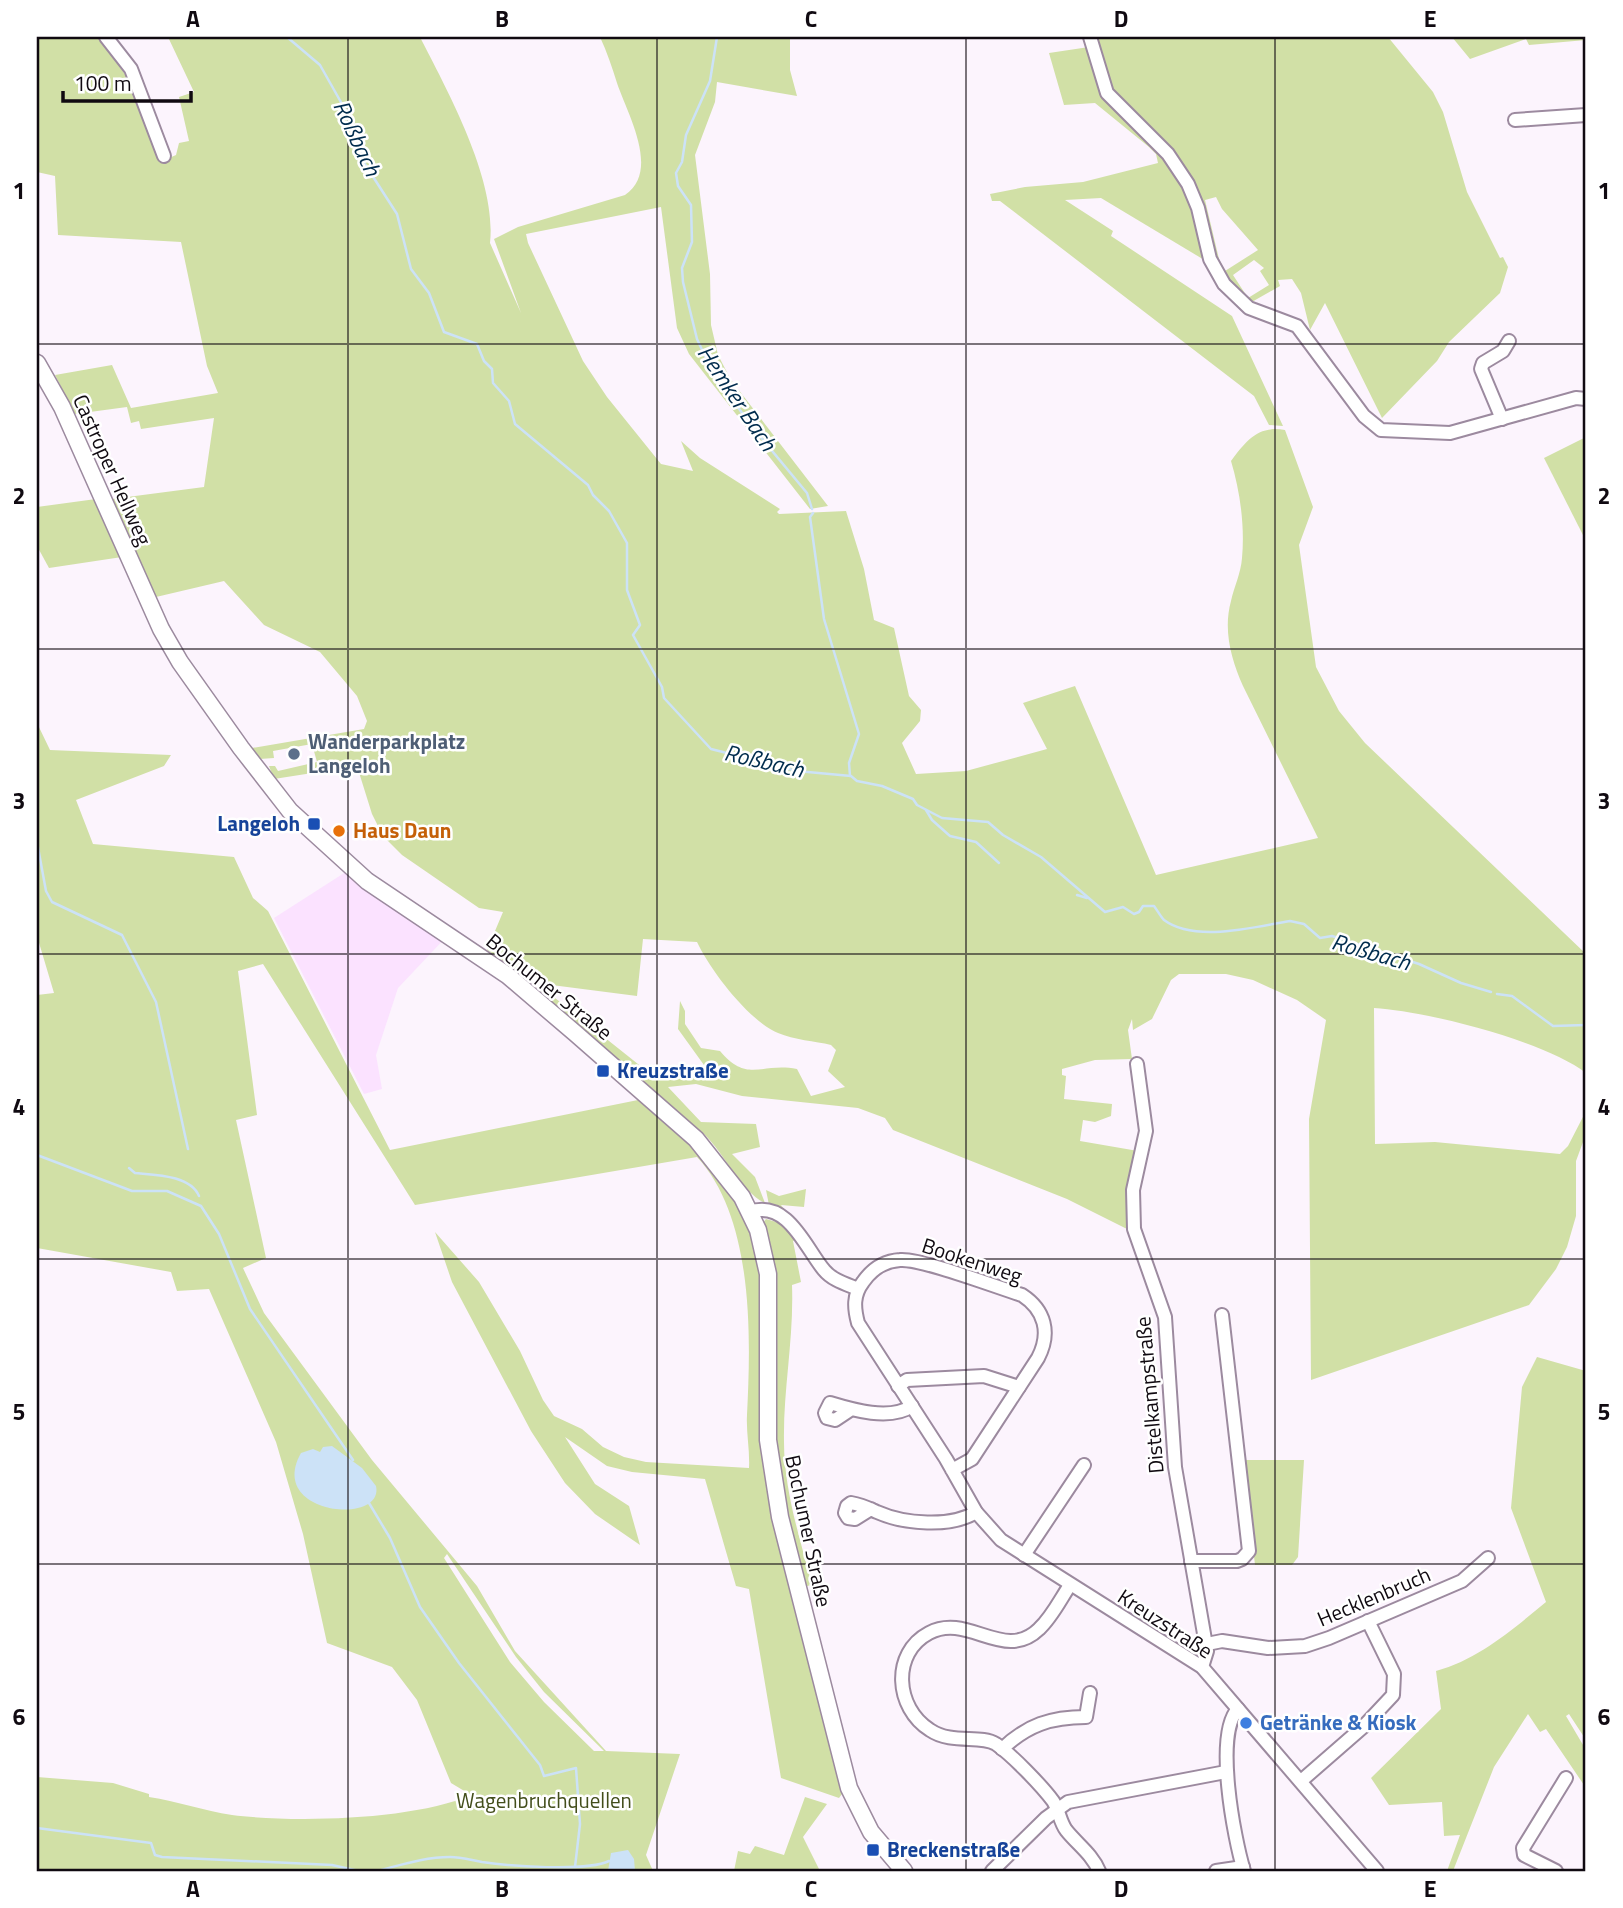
<svg xmlns="http://www.w3.org/2000/svg" width="1623" height="1908" font-family="'Titillium Web',sans-serif">
<style>
.built{fill:#fbe2ff}
.green{fill:#d1e0a6;fill-rule:evenodd}
.water{fill:#cce2f7}
.lines{fill:none;stroke-linecap:round;stroke-linejoin:round}
.stream{stroke:#cce2f7;stroke-width:2.5}
.minor-casing{stroke:#9c8a9f;stroke-width:16}
.major-casing{stroke:#9c8a9f;stroke-width:19}
.minor{stroke:#fff;stroke-width:12}
.major{stroke:#fff;stroke-width:16}
.grid{fill:none;stroke:#100a11;stroke-width:2;stroke-opacity:0.55}
.service-dot{fill:#5c6f8a;stroke:#fff;stroke-width:2.5}
.transit-dot{fill:#1a4fb4;stroke:#fff;stroke-width:2.5}
.food-dot{fill:#e8710a;stroke:#fff;stroke-width:2.5}
.shop-dot{fill:#3f7fe0;stroke:#fff;stroke-width:2.5}
.labels{text-anchor:middle;stroke-width:5;stroke-linejoin:round;paint-order:stroke}
.street-label{font-size:21px;fill:#100a11;stroke:#fff}
.service-label{font-size:21px;font-weight:bold;fill:#4e5e75;stroke:#fff;text-anchor:start}
.transit-label{font-size:21px;font-weight:bold;fill:#164399;stroke:#fff;text-anchor:start}
.food-label{font-size:21px;font-weight:bold;fill:#c56008;stroke:#fff;text-anchor:start}
.shop-label{font-size:21px;font-weight:bold;fill:#366cbe;stroke:#fff;text-anchor:start}
.park-label{font-size:21px;fill:#434e1b;stroke:#fff}
.water-label{font-size:23px;font-style:italic;fill:#002c4d;stroke:#fff}
.neatline{fill:none;stroke:#100a11;stroke-width:2.5}
.grid-label{font-size:23px;text-anchor:middle;font-weight:bold;fill:#100a11}
</style>
<rect width="100%" height="100%" fill="#fcf4fd"/>
<path class="built" d="M352,868l96,67 -50,53 -22,67 6,34 -18,5 -90,-176z"/>
<g class="green">
<path d="M37,37h63l30,45 26,72 11,5 9,-4 3,-12 10,-2 -10,-44 15,-5 -26,-55h252c28,55 77,143 70,206l31,70 -27,-74 24,-12 107,-32c36,-24 2,-82 -8,-112 -5,-16 -10,-31 -17,-46h190v33l7,26 -80,-14 -2,20 -20,53 15,119 1,51 7,30 13,25 97,126 -18,3 -121,-155 -12,-26 -16,-121 -135,27 2,9 55,118 24,36 54,67 32,7 -12,-30 19,17 80,51 -3,3 2,2 67,-3 18,58 10,51 20,8 15,68 12,14 -1,11 -18,22 14,31 50,-3 81,-22 -24,-46 52,-17 81,189 162,-37 -75,-152c-12,-27 -20,-56 -12,-85 3,-14 10,-28 11,-43 3,-32 -2,-67 -11,-97 15,-20 27,-36 54,-31l28,77 -14,38 17,122 23,44 26,32 221,211v119c-41,-32 -160,-62 -212,-65l1,136 60,-2 125,12 8,-8 18,-35v23l-10,27v55l-9,31 -11,22 -27,36 -218,75 -2,-261 17,-99 -29,-20 -44,-20 -27,-6h-47l-8,6 -19,39 -19,11 -1,-11 -4,11 4,29 -37,1 -33,9v6l4,1 -2,23 48,5 -1,12 -16,6 -12,-2 -3,21 58,10 -5,20 -6,58 -60,-30 -174,-69 -8,-12 -27,-10 -116,-12 -46,-12 -28,3 33,35 55,2 4,23 -28,7 23,23 10,26c-23,-10 -41,-50 -61,-69l-168,-146 4,-2 113,90 56,-4 -31,-43 2,-28 5,10v13l16,24 19,3c28,33 41,11 77,18l14,27 34,-9 -17,-16 8,-21 -5,-5c-16,-4 -37,-5 -53,-12 -29,-12 -68,-63 -81,-91l-54,-3 -6,57 -101,-13 -49,-33 16,-38 -24,-4 -77,-53 -19,-19 -11,-22 -15,-48 -83,13 -5,-13h6l3,5 39,-9 -5,-18 -39,7 1,7 -14,1 -8,-11 112,-19 3,-8 -10,-25 -37,-44 -56,-27 -40,-44 -68,16 -44,-98 92,-12 10,-69 -73,11 -2,-8 -8,2 -4,-16 -52,7 -20,-39 57,-10 19,43 87,-15 -11,-27 -26,-124 -123,-7 -3,-59 -18,-4z"/>
<path d="M1094,37h294l45,55 10,20 24,80 33,66 3,-1 5,10 -8,26 -51,49 -12,19 -55,57 -57,-115 -15,27 -9,-37 -9,-14 -14,1 2,6 -30,17 -18,-16 -17,-29 -15,-61 -85,-97zM1216,197l6,12 36,41 -33,21 -6,-12 -14,-59zM1254,260l10,8 -4,3 9,14 -21,13 -15,-23z"/>
<path d="M1452,37h134v3l-57,5 -3,-6 -56,20z"/>
<path d="M1089,47l8,29 70,81 24,43 15,61 -105,-63 -36,2 48,31 -2,5 121,80 51,110 -14,-1 -15,-29 -254,-195h-8l-2,-7 35,-7 58,-5 75,-19 -2,-9 -7,-7 -54,-44 -31,2 -15,-52z"/>
<path d="M1586,437v104l-42,-83z"/>
<path d="M96,499l26,58 -73,11 -12,-22v-39z"/>
<path d="M37,723l13,27 121,5 -7,11 -88,34 17,44 141,13 19,41 15,13 122,239 248,-50 59,48 34,43 23,46 9,39 -3,147 85,367 -6,8 -58,-20 -32,-189 -13,-3 -31,-107 -73,-7 -25,-6 -42,-29 30,47 34,22 11,39 -45,-31 -30,-31 -34,-52 -79,-149 -17,-50 44,50 41,69 23,49 11,16 28,13 21,18 21,10 22,5 103,6c1,-17 -3,-36 -2,-53 4,-78 7,-197 -50,-258l-282,48 -152,-241 -25,7 19,144 -21,5 30,138 -23,10 21,45 108,147 105,126 38,65 91,100 74,3 -34,101 7,16h-616v-94l76,6 36,11v3c28,4 55,14 83,18 63,8 182,5 239,-20l-20,-12 -34,-83 -25,-33 -65,-24 -24,-109 -27,-92 -67,-153 -32,2 -6,-19 -134,-24v-253l17,-2 -17,-57zM447,1554l69,103 28,35 60,59h-10l-50,-49 -34,-40 -66,-104z"/>
<path d="M806,1189l-2,18 -23,-2 6,8 -18,-8 -3,-15 13,6z"/>
<path d="M766,1219l14,4 18,16 -5,2 8,41 -9,3c2,54 -9,105 -8,157 0,49 16,96 28,143l-5,1 -3,-2 -29,-123 -14,-236z"/>
<path d="M1537,1357l49,14v369l-17,-26 -3,2 20,34v38l-40,-59 -6,3 -12,-18 -34,53 -41,104h-6l13,-36 -16,1 -2,-34 -53,3 -18,-27 70,-69 -5,-38c43,-12 76,-41 110,-69l-35,-94 11,-121z"/>
<path d="M1243,1460h61l-6,97 -6,8h-37z"/>
<path d="M805,1797l22,7 -24,33 17,34h-86l4,-20 12,3 5,-8 29,9z"/>
</g>
<g class="water">
<path d="M332,1446l30,22 14,18c9,40 -110,29 -75,-33l12,-4 7,3 3,-5z"/>
<path d="M628,1850l6,9 1,12h-27l3,-18z"/>
</g>
<g class="lines">
<g class="stream">
<path d="M287,37l33,28 44,78 -3,15 36,56 14,55 18,24 15,39 33,12 7,17 8,8 1,14 16,18 6,23 73,61 5,10 16,16 18,32v47l13,35 -7,10 29,52 2,11 47,51 86,22 54,5 6,5 25,5 31,13 4,6 25,13 46,4 15,13 38,22 64,55 18,-5 11,7 5,-2 4,-6h11c3,4 7,11 10,14 31,23 90,7 126,1l14,3 16,14 12,-2 87,28 42,19 30,9"/>
<path d="M717,37l-7,44 -24,54 -4,27 -6,11 2,13 13,19 1,37 -10,26 1,14 14,57 13,28 39,56 58,70 5,16"/>
<path d="M813,513l-3,4 14,102 35,115 -10,29 1,13"/>
<path d="M926,810l6,10 18,16 26,6 23,21"/>
<path d="M37,842l9,49 6,11 70,33 34,67 32,147"/>
<path d="M1077,895l10,3"/>
<path d="M1497,994l15,2 41,30 33,-1"/>
<path d="M37,1155l95,36h35l34,15 18,28 31,75 103,151"/>
<path d="M129,1168l6,5c20,2 55,2 64,23"/>
<path d="M369,1503l21,35 30,69 39,56 81,102 4,11 32,-8 4,56 -5,43"/>
<path d="M37,1828l114,15 4,12 7,2 170,8 27,6"/>
<path d="M377,1871c24,-6 47,-14 73,-14 10,0 21,3 32,5 26,4 104,10 127,-1"/>
</g>
<g class="minor-casing">
<g id="minor">
<path d="M106,37l25,32 33,87"/>
<path d="M1090,37l17,56 61,61 20,30 10,24 12,51 14,25 25,24 48,18 67,90 17,14 69,3 126,-35 10,1"/>
<path d="M1515,120l71,-5"/>
<path d="M1502,419l-21,-50 2,-6 20,-12 6,-10"/>
<path d="M1137,1064l9,67 -13,59 1,39 31,88 10,150 32,184 -5,16"/>
<path d="M750,1212c38,-13 56,37 74,58 8,10 22,14 34,19"/>
<path d="M898,1386l9,-6 77,-4 35,11"/>
<path d="M850,1410l-15,10 -8,-2 -2,-5 5,-10c23,7 60,18 82,3"/>
<path d="M952,1470l20,-11 66,-101c13,-25 7,-48 -16,-63 -26,-8 -101,-37 -122,-35 -15,1 -28,9 -37,22 -10,13 -9,26 -5,41l88,136 30,53 25,28 201,127 175,204"/>
<path d="M871,1509l-16,10 -7,-1 -3,-5 2,-7 4,-3c11,2 17,5 26,9 27,12 74,16 99,0"/>
<path d="M1024,1555l60,-90"/>
<path d="M1191,1561h46l5,-2 7,-8 -27,-236"/>
<path d="M1070,1585c-10,15 -18,32 -31,44 -35,34 -71,-17 -110,4 -38,20 -34,75 1,97 22,15 50,4 66,14 16,11 45,41 57,57 6,9 7,21 13,29 11,14 26,24 33,41"/>
<path d="M1207,1644l15,-3 46,7 37,-2 24,-8 133,-57 26,-23"/>
<path d="M1238,1709c-24,25 -4,129 6,162"/>
<path d="M1002,1749c25,-24 49,-32 84,-32l4,-24"/>
<path d="M1301,1781l62,-54 30,-32 1,-21 -26,-53"/>
<path d="M992,1871l54,-53 22,-16 158,-30"/>
<path d="M1216,1871l27,-4"/>
<path d="M1556,1871l-32,-16 -1,-7 43,-70"/>
</g>
</g>
<g class="major-casing">
<path id="major" d="M37,363l25,44 99,222 19,33 61,86 49,63 77,70 140,94 68,58 121,106 46,58 16,33 10,44v166l12,77 69,271 22,44 33,39"/>
</g>
<use href="#minor" class="minor"/>
<use href="#major" class="major"/>
</g>
<path class="grid" d="M348,37v1834M657,37v1834M966,37v1834M1275,37v1834M37,344h1549M37,649h1549M37,954h1549M37,1259h1549M37,1564h1549"/>
<circle class="service-dot" cx="294" cy="754" r="7"/>
<g class="transit-dot">
<rect x="307" y="817" width="14" height="14" rx="3.5"/>
<rect x="596" y="1064" width="14" height="14" rx="3.5"/>
<rect x="866" y="1843" width="14" height="14" rx="3.5"/>
</g>
<circle class="food-dot" cx="339" cy="831" r="7"/>
<circle class="shop-dot" cx="1246" cy="1723" r="7"/>
<g class="labels">
<g class="street-label">
<text transform="translate(112 470) rotate(66)" y="7">Castroper Hellweg</text>
<text transform="translate(549 987) rotate(39)" y="7">Bochumer Straße</text>
<text transform="translate(972 1261) rotate(18)" y="7">Bookenweg</text>
<text transform="translate(1150 1395) rotate(-95)" y="7">Distelkampstraße</text>
<text transform="translate(808 1531) rotate(78)" y="7">Bochumer Straße</text>
<text transform="translate(1374 1597) rotate(-23)" y="7">Hecklenbruch</text>
<text transform="translate(1165 1624) rotate(33)" y="7">Kreuzstraße</text>
</g>
<g class="service-label">
<text x="308" y="749">Wanderparkplatz<tspan x="308" dy="24">Langeloh</tspan></text>
</g>
<g class="transit-label">
<text x="300" y="831" text-anchor="end">Langeloh</text>
<text x="617" y="1078">Kreuzstraße</text>
<text x="887" y="1857">Breckenstraße</text>
</g>
<g class="food-label">
<text x="353" y="838">Haus Daun</text>
</g>
<g class="shop-label">
<text x="1260" y="1730">Getränke &amp; Kiosk</text>
</g>
<g class="park-label">
<text x="544" y="1808">Wagenbruchquellen</text>
</g>
<g class="water-label">
<text transform="translate(357 138) rotate(65)" y="8">Roßbach</text>
<text transform="translate(737 398) rotate(56)" y="8">Hemker Bach</text>
<text transform="translate(764 761) rotate(13)" y="8">Roßbach</text>
<text transform="translate(1371 952) rotate(16)" y="8">Roßbach</text>
</g>
</g>
<rect width="1623" height="1908" fill="none" stroke="#ffffff" stroke-width="77"/>
<path d="M63 91v10h128v-10" fill="none" stroke="#100a11" stroke-width="3.5"/>
<text x="74" y="91" font-size="21" fill="#100a11" stroke="#ffffff" stroke-width="5" paint-order="stroke">100 m</text>
<rect x="38" y="38" width="1546" height="1832" class="neatline"/>
<g class="grid-label">
<text x="193" y="27">A</text>
<text x="502" y="27">B</text>
<text x="811" y="27">C</text>
<text x="1121" y="27">D</text>
<text x="1430" y="27">E</text>
<text x="19" y="199">1</text>
<text x="1604" y="199">1</text>
<text x="19" y="504">2</text>
<text x="1604" y="504">2</text>
<text x="19" y="809">3</text>
<text x="1604" y="809">3</text>
<text x="19" y="1115">4</text>
<text x="1604" y="1115">4</text>
<text x="19" y="1420">5</text>
<text x="1604" y="1420">5</text>
<text x="19" y="1725">6</text>
<text x="1604" y="1725">6</text>
<text x="193" y="1897">A</text>
<text x="502" y="1897">B</text>
<text x="811" y="1897">C</text>
<text x="1121" y="1897">D</text>
<text x="1430" y="1897">E</text>
</g>
</svg>
